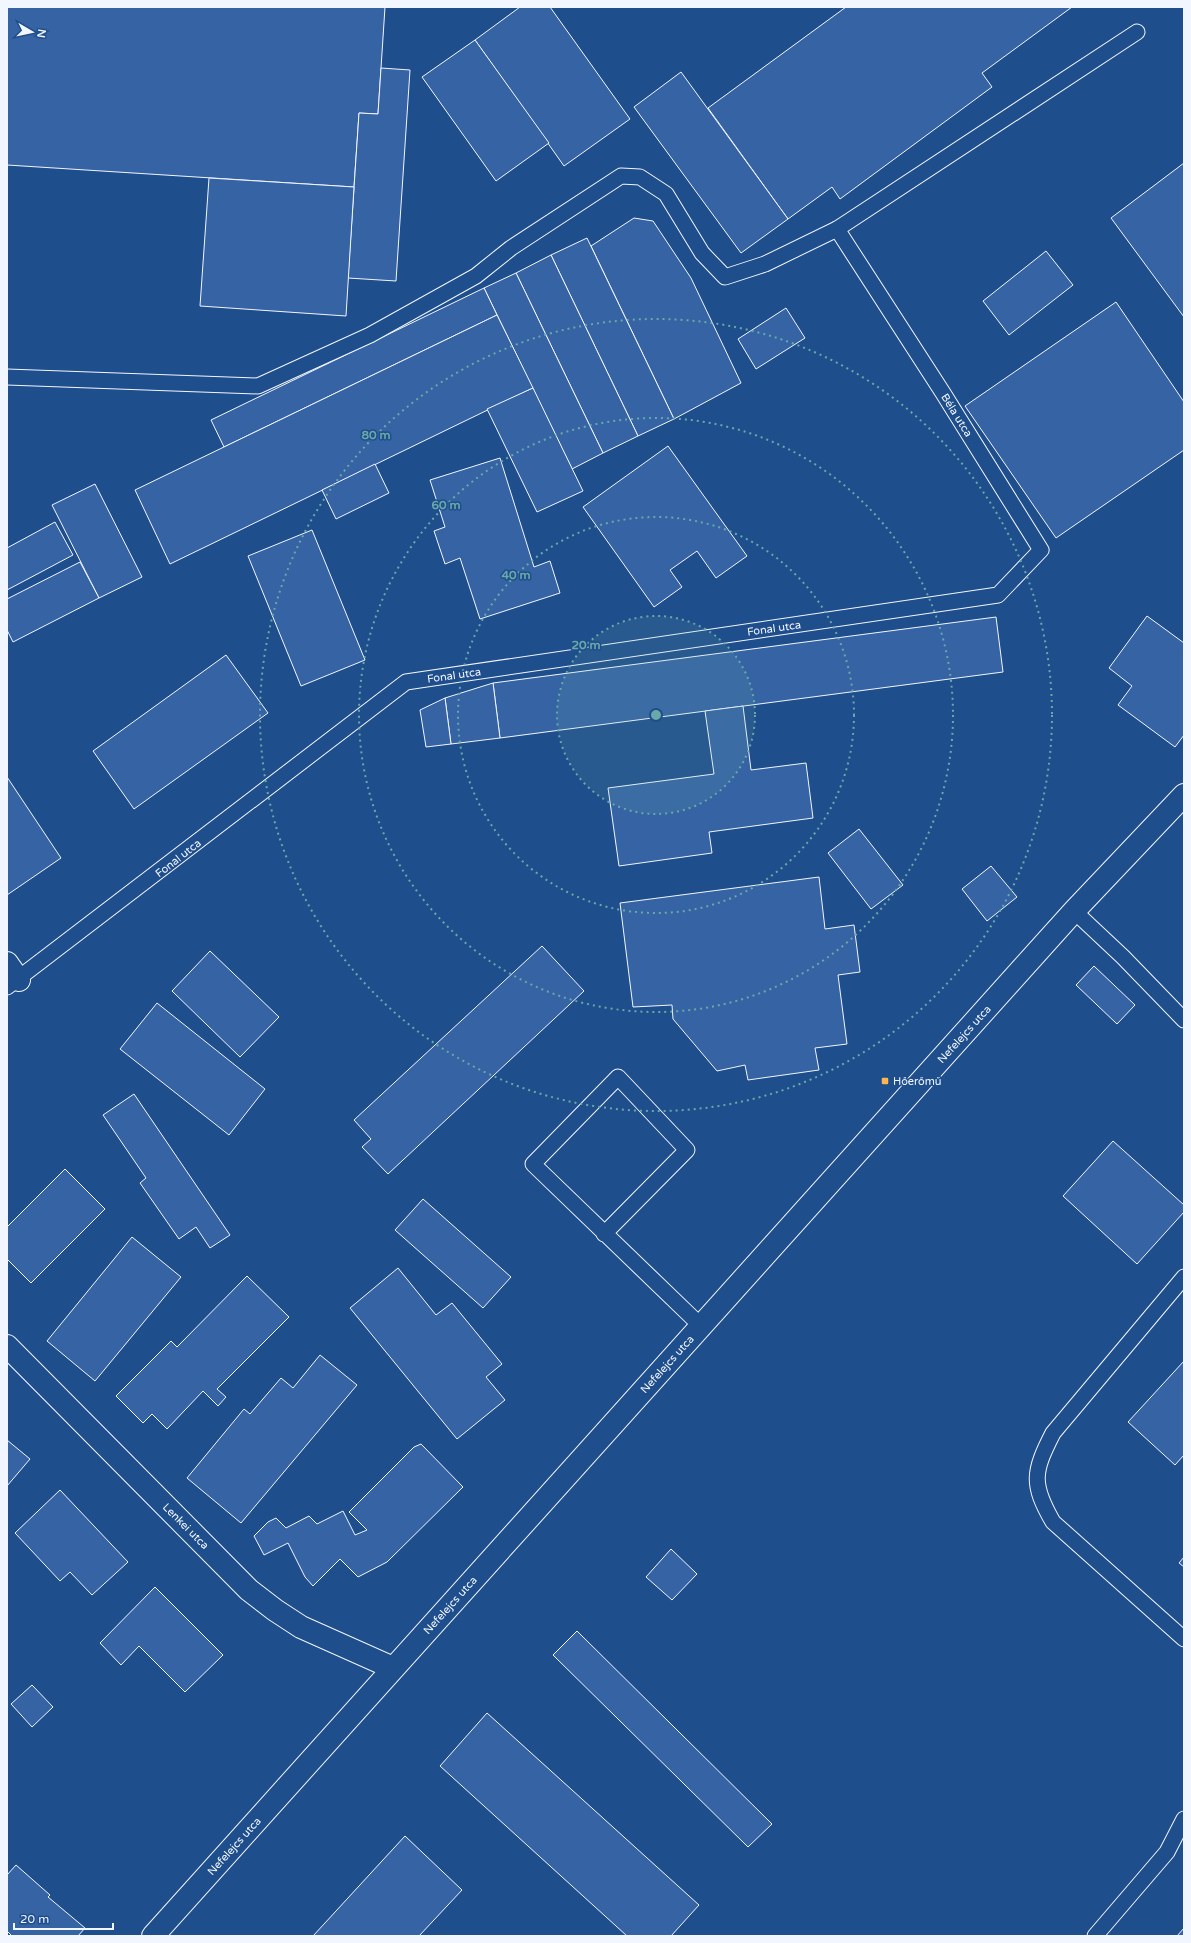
<svg xmlns="http://www.w3.org/2000/svg" width="1191" height="1943" font-family="'Varela Round',sans-serif">
<style>
.building{fill:#3563a3;stroke:#f2f6ff}
.lines{fill:none;stroke-linecap:round;stroke-linejoin:round}
.service-casing{stroke:#f2f6ff;stroke-width:17}
.minor-casing{stroke:#f2f6ff;stroke-width:24}
.service{stroke:#1f4e8c;stroke-width:15}
.minor{stroke:#1f4e8c;stroke-width:22}
.ring{fill:none;stroke:#6aa9a8;stroke-width:2;stroke-dasharray:2 4}
.poi-dot{fill:#ffb74d;stroke:#1f4e8c;stroke-width:1.5}
.labels{text-anchor:middle;stroke-width:3;stroke-linejoin:round;paint-order:stroke}
.street-label{font-size:11px;fill:#f2f6ff;stroke:#1f4e8c}
.poi-label{font-size:11px;fill:#f2f6ff;stroke:#1f4e8c;text-anchor:start}
.centre{fill:#6aa9a8;stroke:#1f4e8c;stroke-width:2}
.ring-label{font-size:12px;text-anchor:middle;font-weight:bold;fill:#6aa9a8;stroke:#1f4e8c;stroke-width:3;stroke-linejoin:round;paint-order:stroke}
</style>
<rect width="100%" height="100%" fill="#1f4e8c"/>
<g class="building">
<path d="M7,7h378l-7,107 -19,-1 -5,74 -347,-22z"/>
<path d="M520,7h30l80,112 -66,47 -89,-126z"/>
<path d="M846,7h226l-90,66 10,14 -152,112 -8,-12 -44,32 -80,-111z"/>
<path d="M475,40l74,103 -53,38 -74,-104z"/>
<path d="M381,68l29,2 -14,211 -48,-3 11,-165 19,1z"/>
<path d="M681,72l107,147 -47,34 -107,-146z"/>
<path d="M1184,163v154l-73,-99z"/>
<path d="M209,178l145,9 -8,129 -146,-10z"/>
<path d="M634,218l19,3 38,57 50,105 -67,36 -83,-173z"/>
<path d="M587,238l87,181 -36,17 -87,-181z"/>
<path d="M1046,251l27,34 -64,50 -26,-34z"/>
<path d="M551,255l87,181 -35,17 -87,-180z"/>
<path d="M516,273l87,180 -31,16 -88,-181z"/>
<path d="M484,288l13,27 -273,132 -13,-27z"/>
<path d="M1116,302l68,100v48l-128,88 -91,-132z"/>
<path d="M786,308l19,30 -49,31 -18,-30z"/>
<path d="M497,315l36,73 -363,176 -35,-74z"/>
<path d="M533,388l50,103 -46,21 -50,-103z"/>
<path d="M668,446l79,110 -31,22 -19,-27 -27,19 12,17 -28,20 -71,-100z"/>
<path d="M500,458l34,109 16,-6 10,32 -80,26 -20,-61 -15,6 -11,-33 11,-4 -15,-47z"/>
<path d="M375,464l14,29 -53,26 -14,-29z"/>
<path d="M95,484l47,93 -43,21 -47,-93z"/>
<path d="M55,522l18,33 -66,35v-42z"/>
<path d="M312,530l53,130 -64,26 -53,-130z"/>
<path d="M80,562l19,36 -86,44 -6,-12v-31z"/>
<path d="M1147,616l37,27v92l-9,12 -57,-42 14,-19 -23,-18z"/>
<path d="M996,617l7,55 -503,66 -7,-55z"/>
<path d="M226,655l42,58 -134,96 -41,-58z"/>
<path d="M493,683l7,55 -49,6 -6,-46z"/>
<path d="M445,698l6,46 -25,3 -6,-37z"/>
<path d="M743,706l8,64 55,-7 7,55 -104,14 3,21 -93,13 -11,-78 106,-14 -9,-63z"/>
<path d="M7,777l54,81 -54,37z"/>
<path d="M859,829l44,56 -32,24 -43,-56z"/>
<path d="M991,866l26,31 -30,24 -25,-32z"/>
<path d="M819,877l6,52 29,-4 6,47 -22,3 9,69 -32,4 4,22 -71,10 -3,-15 -28,6 -44,-52 -1,-14 -39,2 -13,-104z"/>
<path d="M542,946l42,45 -196,183 -26,-27 9,-8 -17,-19z"/>
<path d="M210,951l69,66 -39,40 -68,-66z"/>
<path d="M1094,966l41,39 -18,19 -41,-39z"/>
<path d="M157,1003l108,86 -36,46 -109,-86z"/>
<path d="M134,1094l96,141 -20,13 -14,-21 -17,12 -39,-56 6,-5 -43,-63z"/>
<path d="M1113,1141l71,64v7l-47,52 -74,-68z"/>
<path d="M65,1169l40,40 -74,74 -24,-24v-32z"/>
<path d="M423,1199l88,78 -28,31 -88,-78z"/>
<path d="M132,1237l49,40 -86,104 -48,-40z"/>
<path d="M398,1268l38,47 16,-12 50,61 -16,13 19,23 -48,39 -107,-131z"/>
<path d="M247,1276l42,41 -72,72 9,8 -8,9 -15,-15 -36,38 -15,-15 -9,9 -27,-27 55,-55 6,6z"/>
<path d="M320,1355l37,30 -116,138 -54,-45 57,-69 6,5 31,-36 12,10z"/>
<path d="M1184,1361v94l-9,10 -47,-43z"/>
<path d="M7,1440l23,19 -23,27z"/>
<path d="M421,1444l42,43 -76,75 -29,15 -18,-18 -27,27 -8,-9 -17,-34 -24,12 -10,-19 14,-14 8,-4 10,10 23,-12 8,8 26,-13 12,24 12,-5 -18,-18 65,-65z"/>
<path d="M60,1490l68,72 -36,33 -22,-23 -10,9 -45,-48z"/>
<path d="M671,1549l26,25 -25,26 -26,-23z"/>
<path d="M1184,1557v10l-5,-4z"/>
<path d="M155,1587l68,68 -38,37 -46,-46 -18,19 -21,-22z"/>
<path d="M577,1631l195,193 -24,23 -195,-192z"/>
<path d="M32,1685l21,22 -21,20 -21,-23z"/>
<path d="M487,1713l212,192 -28,31h-44l-187,-170z"/>
<path d="M405,1836l57,54 -43,46h-106z"/>
<path d="M16,1865l34,30 -2,2 37,31 -7,8h-66l-5,-5v-56z"/>
<path d="M1184,1928v8h-7z"/>
</g>
<g class="lines">
<g class="service-casing">
<g id="service">
<path d="M7,377l251,9 112,-51 106,-59 35,-28 110,-72 19,1 26,17 36,59 23,24 40,-13 72,-35 300,-197"/>
<path d="M1074,911l49,46 61,63"/>
<path d="M7,987l399,-305 592,-87 43,-45 -98,-157 -106,-164"/>
<path d="M604,1234l83,-84 -69,-73 -85,87 168,162"/>
<path d="M1184,1277l-131,156c-20,39 -22,51 0,89l131,117"/>
<path d="M1095,1936l72,-84 17,-33"/>
</g>
</g>
<g class="minor-casing">
<g id="minor">
<path d="M7,963l12,17"/>
<path d="M7,1346l242,244 26,20 26,17 92,41"/>
<path d="M153,1936l921,-1025 110,-116"/>
</g>
</g>
<use href="#service" class="service"/>
<use href="#minor" class="minor"/>
</g>
<circle cx="656" cy="715" r="99" fill="#6aa9a8" fill-opacity=".12"/>
<g class="ring">
<circle cx="656" cy="715" r="99"/>
<circle cx="656" cy="715" r="198"/>
<circle cx="656" cy="715" r="297"/>
<circle cx="656" cy="715" r="396"/>
</g>
<rect class="poi-dot" x="881" y="1077" width="8" height="8" rx="2"/>
<g class="labels">
<g class="street-label">
<text transform="translate(957 415) rotate(58)" y="4">Béla utca</text>
<text transform="translate(774 628) rotate(-8)" y="4">Fonal utca</text>
<text transform="translate(454 675) rotate(-8)" y="4">Fonal utca</text>
<text transform="translate(178 858) rotate(-38)" y="4">Fonal utca</text>
<text transform="translate(964 1034) rotate(-48)" y="4">Nefelejcs utca</text>
<text transform="translate(667 1364) rotate(-48)" y="4">Nefelejcs utca</text>
<text transform="translate(186 1526) rotate(45)" y="4">Lenkei utca</text>
<text transform="translate(450 1605) rotate(-48)" y="4">Nefelejcs utca</text>
<text transform="translate(234 1846) rotate(-48)" y="4">Nefelejcs utca</text>
</g>
<g class="poi-label">
<text x="893" y="1085">Hőerőmű</text>
</g>
</g>
<circle cx="656" cy="715" r="6" class="centre"/>
<g class="ring-label">
<text x="376" y="439">80 m</text>
<text x="446" y="509">60 m</text>
<text x="516" y="579">40 m</text>
<text x="586" y="649">20 m</text>
</g>
<rect width="1191" height="1943" fill="none" stroke="#f2f6ff" stroke-width="16"/>
<g transform="translate(32 32) rotate(99)" stroke="#1f4e8c" stroke-width="3" paint-order="stroke">
<path d="M0-3L7 15L0 10L-7 15Z" fill="#f2f6ff"/>
<text y="-6" font-size="11" font-weight="bold" text-anchor="middle" fill="#f2f6ff">N</text>
</g>
<path d="M14 1923v6h99v-6" fill="none" stroke="#f2f6ff" stroke-width="2"/>
<text x="20" y="1923" font-size="12" fill="#f2f6ff" stroke="#1f4e8c" stroke-width="3" paint-order="stroke">20 m</text>
</svg>
